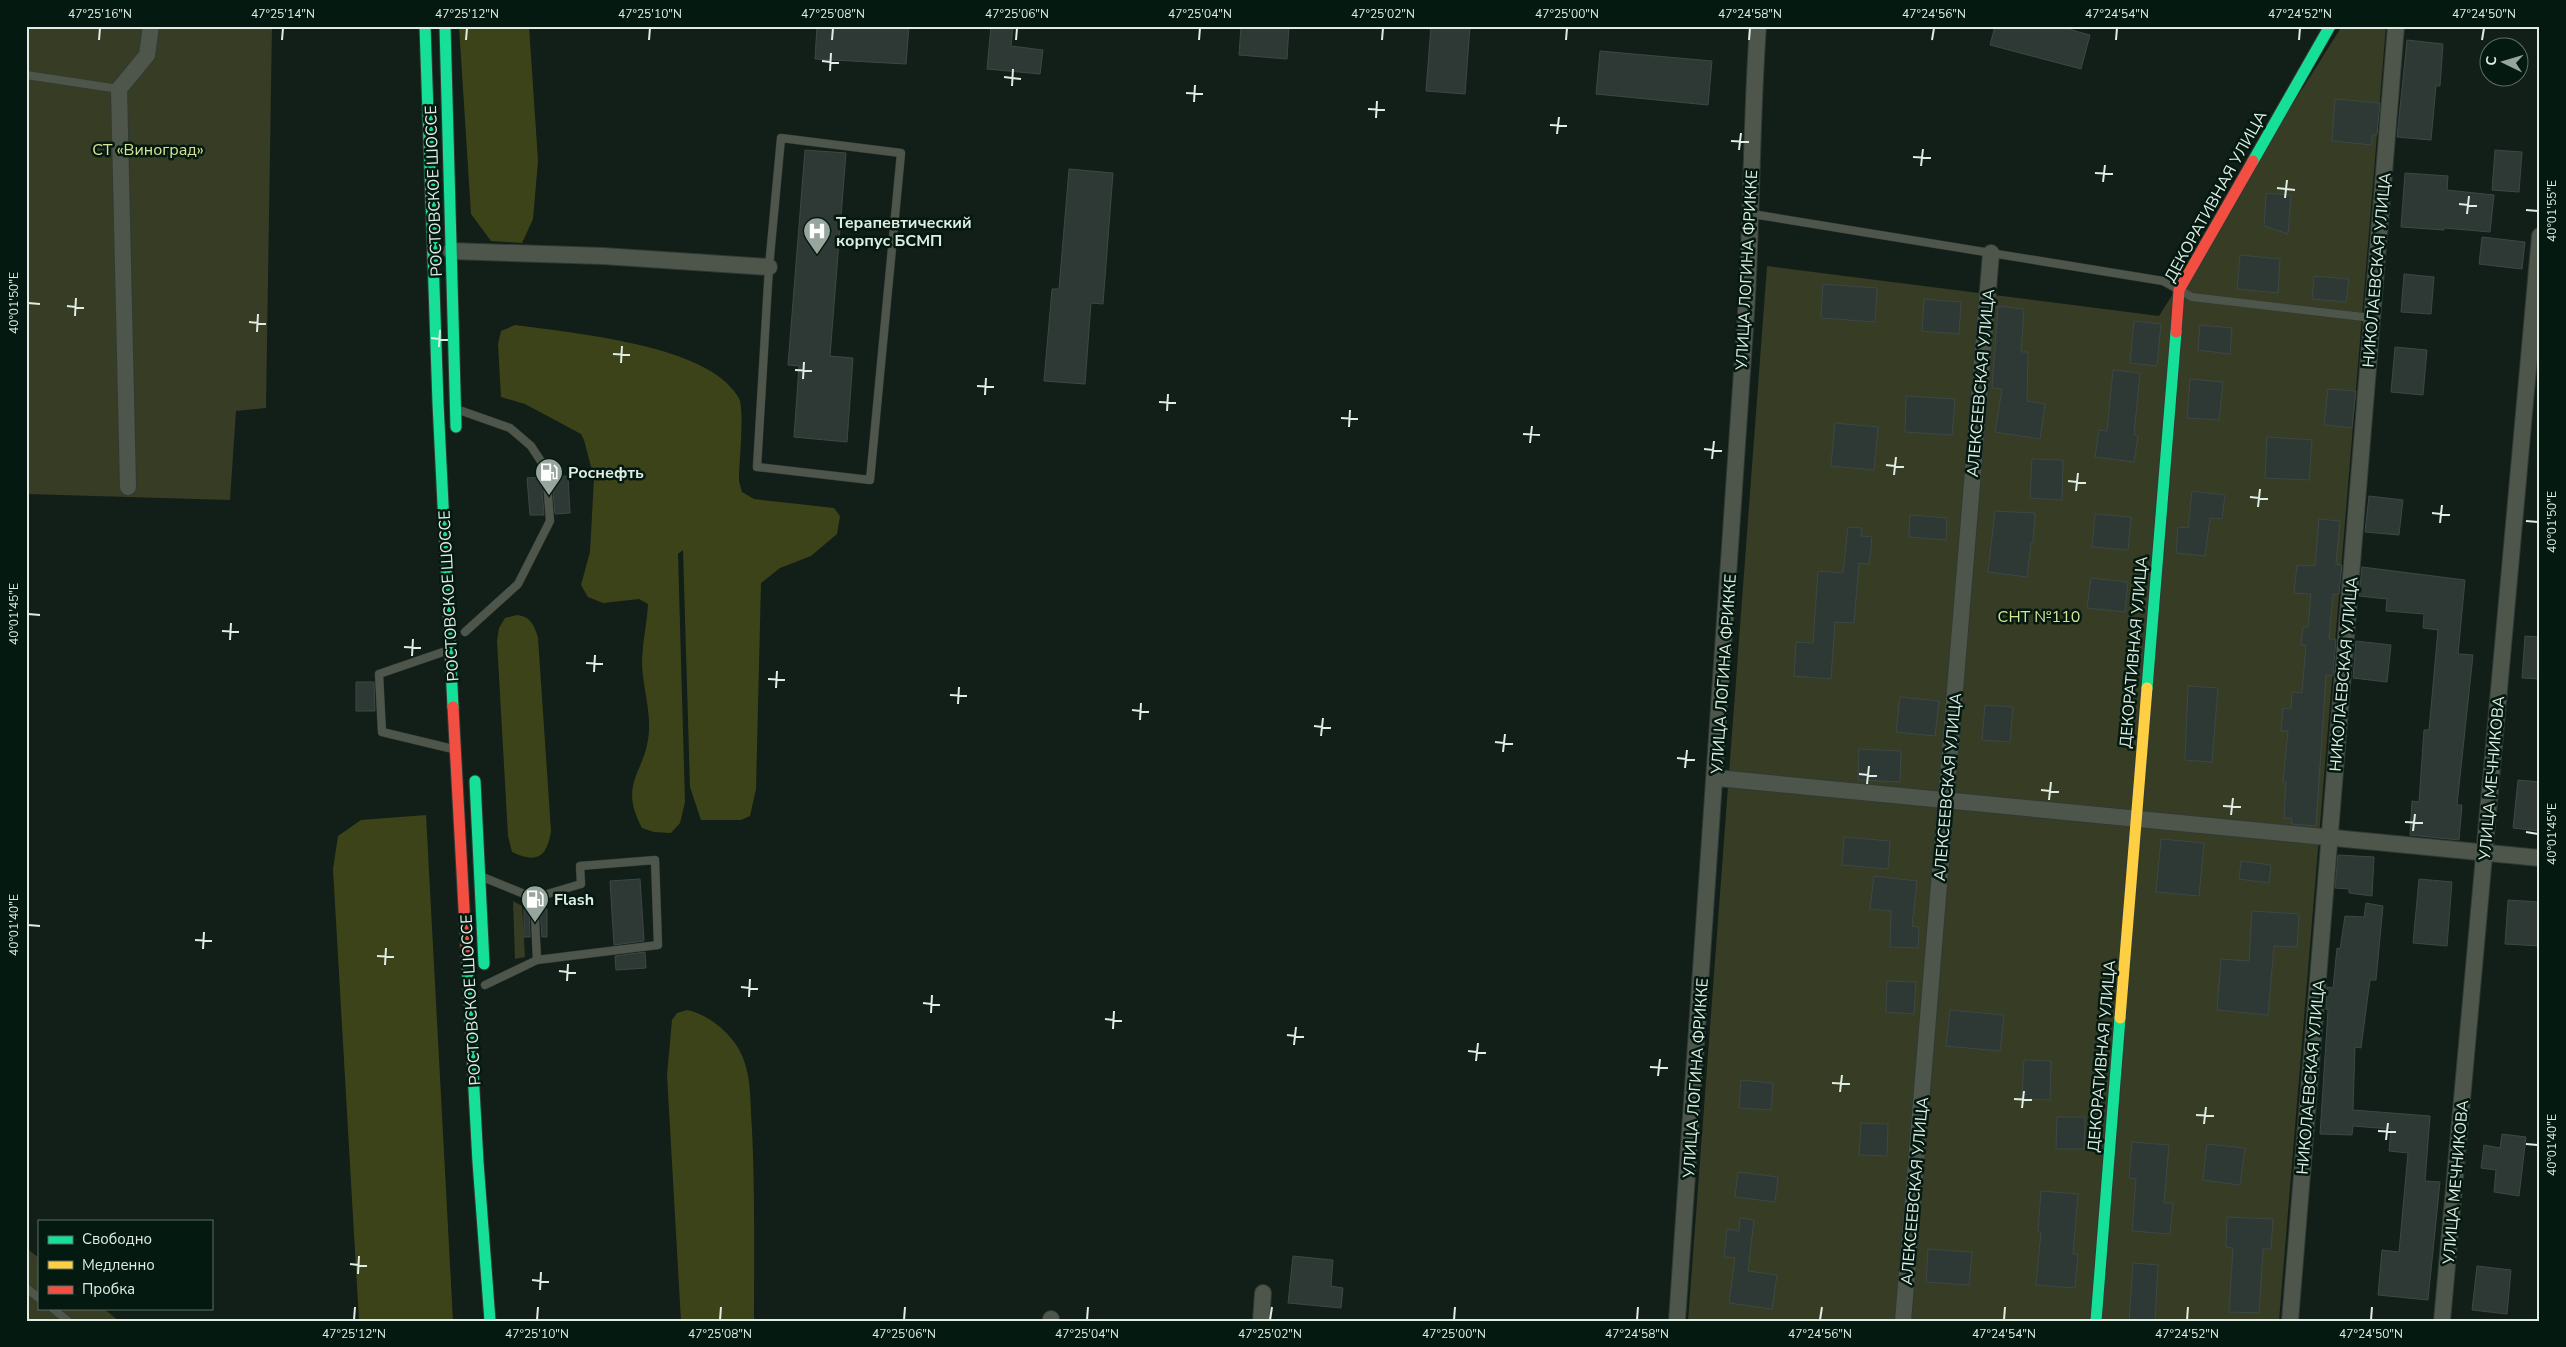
<svg xmlns="http://www.w3.org/2000/svg" width="2566" height="1347" font-family="'Nunito Sans',sans-serif">
<style>
.green{fill:#373c24}
.forest{fill:#3d4318}
.building{fill:#2e3936;stroke:#3d4845}
.lines{fill:none;stroke-linecap:round;stroke-linejoin:round}
.lane-casing{stroke:#303a35;stroke-width:9}
.street-casing{stroke:#303a35;stroke-width:18}
.fast-casing{stroke:#303a35;stroke-width:13}
.slow-casing{stroke:#303a35;stroke-width:13}
.jam-casing{stroke:#303a35;stroke-width:13}
.lane{stroke:#4e564c;stroke-width:8}
.street{stroke:#4e564c;stroke-width:16}
.fast{stroke:#16e098;stroke-width:11}
.slow{stroke:#ffcf43;stroke-width:11}
.jam{stroke:#f24e42;stroke-width:11}
.ticks{fill:none;stroke:#dfede5;stroke-width:2}
.labels{text-anchor:middle;stroke-width:5;stroke-linejoin:round;paint-order:stroke}
.park-label{font-size:16px;fill:#d9e395;stroke:#041910}
.street-label{font-size:16px;fill:#dfede5;stroke:#041910}
.poi-label{font-size:16px;font-weight:bold;fill:#dfede5;stroke:#041910;text-anchor:start}
.neatline{fill:none;stroke:#dfede5;stroke-width:2}
.ticks-label{font-size:12px;text-anchor:middle;fill:#dfede5}
</style>
<rect width="100%" height="100%" fill="#121e18"/>
<g class="green">
<path d="M26,26h246l-6,382 -30,3 -6,89 -204,-6z"/>
<path d="M2342,26h44l-107,1295h-591l79,-1055 392,50z"/>
<path d="M513,901l9,5 3,51 -10,2z"/>
<path d="M26,1248l13,10v50h64l16,13h-93z"/>
</g>
<g class="forest">
<path d="M459,26h70l9,135 -5,58 -11,24 -31,-2 -20,-27z"/>
<path d="M515,325c57,8 184,19 219,66 2,3 5,6 6,10 4,18 -1,60 -1,80l3,11 12,7 80,9 6,8 -3,18 -26,22 -31,12 -19,15 -5,206 -6,27 -9,4h-40l-11,-33 -7,-237 -5,4 7,248 -5,21 -9,10 -17,-1 -12,-4c-25,-47 5,-55 7,-98 1,-22 -6,-44 -7,-65 0,-21 5,-41 6,-61l-9,-5 -36,4 -15,-6 -7,-12 9,-33 4,-74 -10,-38 -3,-6 -56,-30 -24,-7 -3,-53 3,-13z"/>
<path d="M517,615c14,2 17,10 21,23l13,193c-4,26 -14,33 -39,21l-4,-16 -11,-195 2,-13 6,-10z"/>
<path d="M426,815l27,506h-94l-26,-452 5,-33 23,-16z"/>
<path d="M687,1010c22,4 48,26 56,48 9,22 7,48 9,71 3,64 2,128 2,192h-73l-14,-246 5,-55 5,-7z"/>
</g>
<g class="building">
<path d="M817,26h92l-3,38 -91,-5z"/>
<path d="M991,26h22l-2,20 32,4 -3,24 -53,-5z"/>
<path d="M1241,26h48l-2,33 -48,-4z"/>
<path d="M1431,26h39l-5,68 -39,-3z"/>
<path d="M1995,26h62l33,9 -9,34 -91,-24z"/>
<path d="M2407,40l36,4 -3,42h-4l-5,54 -34,-3z"/>
<path d="M1600,51l112,10 -4,44 -112,-11z"/>
<path d="M2335,99l45,4 -3,32h-5v10l-40,-4z"/>
<path d="M805,150l41,3 -16,203 23,2 -6,84 -53,-5 5,-71 -11,-1z"/>
<path d="M2495,150l27,2 -3,40 -27,-2z"/>
<path d="M1069,169l44,4 -10,131 -12,-1 -6,81 -41,-3 8,-92h7z"/>
<path d="M2405,173l43,3 -1,14 47,5 -4,37 -46,-4v2l-43,-3z"/>
<path d="M2266,193l25,2 -3,39 -24,-8z"/>
<path d="M2482,237l43,5 -3,27 -43,-5z"/>
<path d="M2240,255l40,4 -2,34 -41,-4z"/>
<path d="M2404,274l30,3 -3,37 -30,-2z"/>
<path d="M2314,276l35,3 -3,23 -34,-3z"/>
<path d="M1823,284l54,4 -2,34 -54,-4z"/>
<path d="M1924,299l37,3 -2,32 -37,-3z"/>
<path d="M1998,306l26,3 -3,43h7l-1,49 18,3 -5,35 -45,-7 7,-43 -10,-1z"/>
<path d="M2134,321l27,3 -4,42 -27,-3z"/>
<path d="M2200,325l32,3 -2,26 -32,-4z"/>
<path d="M2395,347l32,3 -4,45 -32,-3z"/>
<path d="M2113,370l27,3 -6,62 4,1 -4,26 -39,-5 4,-27 8,1z"/>
<path d="M2190,379l33,3 -4,38 -32,-2z"/>
<path d="M2328,389l28,2 -4,37 -28,-3z"/>
<path d="M1906,396l49,3 -3,36 -47,-3z"/>
<path d="M1835,423l43,4 -4,43 -43,-4z"/>
<path d="M2267,437l45,3 -3,40 -44,-2z"/>
<path d="M2032,459l31,1 -1,40 -32,-2z"/>
<path d="M568,476l2,37 -15,1 -3,-37z"/>
<path d="M541,477l3,38h-14l-3,-37z"/>
<path d="M2192,491l33,4 -3,24 -12,-1 -5,38 -29,-3 2,-26 10,1z"/>
<path d="M2369,496l34,4 -4,35 -34,-3z"/>
<path d="M1995,511l40,2 -2,30h-2l-4,34 -39,-5z"/>
<path d="M2095,514l36,3 -3,33 -36,-3z"/>
<path d="M1910,515l37,3 -1,22 -37,-3z"/>
<path d="M2319,519l21,2 -4,43 6,1 -3,29h-6l-4,45h7l-3,37 -7,-1 -10,151 -25,-2 1,-6h-8l2,-36h-3l5,-51h-7l2,-23 8,1 1,-17 10,1 4,-48h-5l2,-18h5l3,-33 -17,-1 3,-28 18,1z"/>
<path d="M1848,527l14,1 -1,8 11,1 -3,27 -10,-1 -5,60 -19,-1 -4,57 -37,-3 2,-34 17,1 5,-72 25,2z"/>
<path d="M2362,567l103,13 -7,74 15,1 -16,150h5l-3,35 -49,-5 2,-34 7,1 5,-72h5l9,-100 -15,-2 1,-14 -38,-3 1,-12 -28,-3z"/>
<path d="M2091,578l37,4 -3,30 -38,-4z"/>
<path d="M2525,636l15,1v42l-18,-1z"/>
<path d="M2356,641l35,4 -4,37 -34,-4z"/>
<path d="M356,682h18l1,29h-19z"/>
<path d="M2188,686l30,2 -6,74 -27,-2z"/>
<path d="M1900,697l39,4 -4,35 -39,-4z"/>
<path d="M1985,705l28,2 -3,35 -28,-2z"/>
<path d="M1859,749l42,2 -1,31 -42,-2z"/>
<path d="M2518,780l22,2v49l-27,-3z"/>
<path d="M1844,837l46,4 -2,28 -46,-4z"/>
<path d="M2161,839l43,4 -5,53 -43,-4z"/>
<path d="M2338,855l36,2 -2,39 -23,-3v-4l-14,-1z"/>
<path d="M2241,861l30,4 -2,18 -30,-4z"/>
<path d="M1874,876l43,5 -5,45 7,1 -1,21 -28,-1 1,-36 -21,-2z"/>
<path d="M640,879l4,62 -30,4 -4,-64z"/>
<path d="M2419,879l33,3 -5,64 -34,-3z"/>
<path d="M2508,900l32,2v44l-35,-2z"/>
<path d="M2366,903l17,3 -7,74h-6l-9,68 -6,-1 -2,63 77,6 -5,65 15,1 -12,118 -50,-5 4,-45 17,2 9,-99 -19,-2 2,-22 -38,-3 -1,9 -32,-1 8,-124 -2,-1 1,-22 6,1 4,-40 3,1 5,-33 19,1z"/>
<path d="M524,909h5l1,28h-6z"/>
<path d="M540,909h7v28h-5z"/>
<path d="M2252,911l47,3 -2,33 -23,-1 -6,69 -51,-5 4,-51 28,2z"/>
<path d="M645,952l1,16 -30,2 -1,-14z"/>
<path d="M1887,981l29,1 -2,32 -28,-2z"/>
<path d="M1950,1010l54,5 -4,36 -54,-5z"/>
<path d="M2024,1060l27,1 -1,39 -28,-1z"/>
<path d="M1741,1080l32,3 -2,27 -32,-2z"/>
<path d="M2057,1117h28l-1,32h-28z"/>
<path d="M1861,1123l27,1 -1,32 -28,-1z"/>
<path d="M2502,1134l24,3 -7,59 -25,-4 2,-22 -15,-2 3,-23 16,3z"/>
<path d="M2132,1142l37,3 -5,58h9l-3,31 -38,-3 4,-52 -7,-1z"/>
<path d="M2207,1144l38,4 -5,37 -37,-5z"/>
<path d="M1738,1172l40,5 -3,25 -40,-5z"/>
<path d="M2041,1191l37,3 -5,60h5l-3,34 -39,-3 5,-53 -3,-1z"/>
<path d="M2227,1217l46,2 -2,30h-8l-4,64 -30,-1 4,-64 -7,-1z"/>
<path d="M1740,1218l14,2 -6,51 29,4 -5,34 -43,-6 6,-45 -11,-1 3,-28 12,2z"/>
<path d="M1928,1249l44,3 -3,33 -43,-3z"/>
<path d="M1293,1256l40,4 -2,26 12,2 -2,20 -53,-5z"/>
<path d="M2133,1263l25,2 -3,56h-26z"/>
<path d="M2477,1266l34,4 -4,44 -35,-4z"/>
</g>
<g class="lines">
<g class="lane-casing">
<g id="lane">
<path d="M26,75l93,14"/>
<path d="M781,138l120,15 -31,327 -113,-13 12,-200z"/>
<path d="M1752,214l411,67 29,16 180,21"/>
<path d="M459,410l51,18 21,18 15,23 4,52 -32,63 -53,48"/>
<path d="M446,651l-67,23 3,58 71,17"/>
<path d="M485,878l49,20 3,62 -52,25"/>
<path d="M534,898l47,-14 -1,-18 75,-6 3,85 -121,15"/>
<path d="M26,1288l13,10"/>
<path d="M52,1308l16,13"/>
</g>
</g>
<g class="street-casing">
<g id="street">
<path d="M451,251l152,5 166,11"/>
<path d="M128,487l-9,-398 28,-34 4,-29"/>
<path d="M1717,778l823,80"/>
<path d="M1051,1321v-2"/>
<path d="M1261,1321l2,-28"/>
<path d="M1677,1321c24,-336 48,-672 69,-1008 6,-96 5,-191 12,-287"/>
<path d="M1903,1321l88,-1068"/>
<path d="M2290,1321l106,-1295"/>
<path d="M2442,1321l98,-1085"/>
</g>
</g>
<g class="fast-casing">
<g id="fast">
<path d="M425,26l13,377 15,304"/>
<path d="M445,26l11,401"/>
<path d="M2253,161l77,-135"/>
<path d="M2147,688l29,-356"/>
<path d="M475,781l9,183"/>
<path d="M467,963l11,199 12,159"/>
<path d="M2096,1321l24,-303"/>
</g>
</g>
<g class="slow-casing">
<path id="slow" d="M2120,1018l27,-330"/>
</g>
<g class="jam-casing">
<g id="jam">
<path d="M2176,332l3,-42 74,-129"/>
<path d="M453,707l14,256"/>
</g>
</g>
<use href="#lane" class="lane"/>
<use href="#street" class="street"/>
<use href="#fast" class="fast"/>
<use href="#slow" class="slow"/>
<use href="#jam" class="jam"/>
</g>
<path class="ticks" d="M99,40l1,-12M282,40l1,-12M466,40l1,-12M649,40l1,-12M832,40l1,-12M1016,40l1,-12M1199,40l1,-12M1382,40l1,-12M1566,40l1,-12M1749,40l1,-12M1932,40l2,-12M2116,40l1,-12M2299,40l1,-12M2482,40l2,-12M822,61l17,2M830,71l1,-18M1004,77l17,2M1012,86l1,-17M1186,93l17,1M1194,102l1,-17M1368,109l17,1M1376,118l1,-17M1550,125l17,1M1557,134l2,-17M1731,141l18,1M1739,150l2,-17M1913,157l18,1M1921,166l2,-17M2095,173l18,1M2103,182l2,-17M2277,188l18,2M2285,198l2,-18M2459,204l18,2M2526,210l12,1M2467,214l2,-18M28,303l12,1M67,306l17,2M75,316l1,-18M249,322l17,2M257,332l1,-18M431,338l17,2M439,347l1,-17M613,354l17,1M621,363l1,-17M795,370l17,1M803,379l1,-17M977,386l17,1M985,395l1,-17M1159,402l17,1M1167,411l1,-17M1341,418l17,1M1349,427l1,-17M1523,434l17,1M1530,443l2,-17M1704,449l18,2M1712,459l2,-18M1886,465l18,2M1894,475l2,-18M2068,481l18,2M2076,491l2,-18M2250,497l18,2M2258,507l2,-18M2432,513l18,2M2526,521l12,1M2440,523l2,-18M28,614l12,1M222,631l17,1M230,640l1,-17M404,647l17,1M412,656l1,-17M586,663l17,1M594,672l1,-17M768,679l17,1M776,688l1,-17M950,695l17,1M958,704l1,-17M1132,710l17,2M1140,720l1,-17M1314,726l17,2M1321,736l2,-18M1495,742l18,2M1503,752l2,-18M1677,758l18,2M1685,768l2,-18M1859,774l18,2M1867,784l2,-18M2041,790l18,2M2049,800l2,-18M2223,806l18,1M2231,815l2,-17M2405,822l18,1M2413,831l2,-17M2526,832l12,2M28,925l12,1M195,940l17,1M203,949l1,-17M377,956l17,1M385,965l1,-17M559,971l17,2M567,981l1,-17M741,987l17,2M749,997l1,-18M923,1003l17,2M931,1013l1,-18M1105,1019l17,2M1113,1029l1,-18M1287,1035l17,2M1294,1045l2,-18M1468,1051l18,2M1476,1061l2,-18M1650,1067l18,1M1658,1076l2,-17M1832,1083l18,1M1840,1092l2,-17M2014,1099l18,1M2022,1108l2,-17M2196,1115l18,1M2204,1124l2,-17M2378,1131l18,1M2386,1140l2,-17M2526,1144l12,1M350,1264l17,2M358,1274l1,-18M532,1280l17,2M540,1290l1,-18M354,1320l1,-13M537,1320l1,-13M720,1320l1,-13M904,1320l1,-13M1087,1320l1,-13M1270,1320l2,-13M1454,1320l1,-13M1637,1320l1,-13M1820,1320l2,-13M2004,1320l1,-13M2187,1320l1,-13M2371,1320l1,-13"/>
<defs>
<g id="hospital-pin" transform="scale(1.4375)"><path d="M0 17L-7.5 6A9.5 9.5 0 1 1 7.5 6Z" fill="#97a59d" stroke="#041910"/><path d="M-5-5h3v3.5h4V-5h3V5h-3V1.5h-4V5h-3Z" fill="#fff"/></g>
<g id="fuel-pin" transform="scale(1.4375)"><path d="M0 17L-7.5 6A9.5 9.5 0 1 1 7.5 6Z" fill="#97a59d" stroke="#041910"/><path d="M-5.5-6h7V0h2V4h1.3V-2.5L3-4.5l.8-.8L6-3V5H2.5V1h-1V6h-7ZM-4.2-4.7v3.2H.2V-4.7Z" fill="#fff"/></g>
</defs>
<g fill-rule="evenodd">
<use href="#hospital-pin" x="817" y="231"/>
<use href="#fuel-pin" x="549" y="472"/>
<use href="#fuel-pin" x="535" y="899"/>
</g>
<g class="labels">
<g class="park-label">
<text x="148" y="155">СТ «Виноград»</text>
<text x="2039" y="622">СНТ №110</text>
</g>
<g class="street-label">
<text transform="translate(433 191) rotate(-92)" y="6">РОСТОВСКОЕ ШОССЕ</text>
<text transform="translate(2215 196) rotate(-61)" y="6">ДЕКОРАТИВНАЯ УЛИЦА</text>
<text transform="translate(1746 270) rotate(-87)" y="6">УЛИЦА ЛОГИНА ФРИККЕ</text>
<text transform="translate(2376 270) rotate(-85)" y="6">НИКОЛАЕВСКАЯ УЛИЦА</text>
<text transform="translate(1980 383) rotate(-85)" y="6">АЛЕКСЕЕВСКАЯ УЛИЦА</text>
<text transform="translate(448 596) rotate(-93)" y="6">РОСТОВСКОЕ ШОССЕ</text>
<text transform="translate(2133 652) rotate(-85)" y="6">ДЕКОРАТИВНАЯ УЛИЦА</text>
<text transform="translate(1723 674) rotate(-86)" y="6">УЛИЦА ЛОГИНА ФРИККЕ</text>
<text transform="translate(2343 674) rotate(-85)" y="6">НИКОЛАЕВСКАЯ УЛИЦА</text>
<text transform="translate(2491 778) rotate(-85)" y="6">УЛИЦА МЕЧНИКОВА</text>
<text transform="translate(1947 787) rotate(-85)" y="6">АЛЕКСЕЕВСКАЯ УЛИЦА</text>
<text transform="translate(470 1000) rotate(-93)" y="6">РОСТОВСКОЕ ШОССЕ</text>
<text transform="translate(2101 1056) rotate(-85)" y="6">ДЕКОРАТИВНАЯ УЛИЦА</text>
<text transform="translate(2310 1077) rotate(-85)" y="6">НИКОЛАЕВСКАЯ УЛИЦА</text>
<text transform="translate(1695 1078) rotate(-86)" y="6">УЛИЦА ЛОГИНА ФРИККЕ</text>
<text transform="translate(2455 1182) rotate(-85)" y="6">УЛИЦА МЕЧНИКОВА</text>
<text transform="translate(1914 1191) rotate(-85)" y="6">АЛЕКСЕЕВСКАЯ УЛИЦА</text>
</g>
<g class="poi-label">
<text x="836" y="228">Терапевтический<tspan x="836" dy="18">корпус БСМП</tspan></text>
<text x="568" y="478">Роснефть</text>
<text x="554" y="905">Flash</text>
</g>
</g>
<rect width="2566" height="1347" fill="none" stroke="#041910" stroke-width="55"/>
<rect x="38" y="1220" width="175" height="90" fill="#041910" stroke="#5c6e65"/>
<rect x="48" y="1236" width="25" height="8" fill="#16e098" stroke="#5c6e65"/>
<text x="82" y="1244" font-size="15" fill="#dfede5">Свободно</text>
<rect x="48" y="1261" width="25" height="8" fill="#ffcf43" stroke="#5c6e65"/>
<text x="82" y="1270" font-size="15" fill="#dfede5">Медленно</text>
<rect x="48" y="1286" width="25" height="8" fill="#f24e42" stroke="#5c6e65"/>
<text x="82" y="1294" font-size="15" fill="#dfede5">Пробка</text>
<g transform="translate(2504 62) rotate(275)"><circle r="24" fill="#041910" stroke="#5c6e65"/>
<path d="M0-4L9 19L0 12L-9 19Z" fill="#97a59d"/>
<text y="-8" font-size="14" font-weight="bold" text-anchor="middle" fill="#dfede5">С</text>
</g>
<rect x="28" y="28" width="2510" height="1292" class="neatline"/>
<g class="ticks-label">
<text x="100" y="18">47°25'16"N</text>
<text x="283" y="18">47°25'14"N</text>
<text x="467" y="18">47°25'12"N</text>
<text x="650" y="18">47°25'10"N</text>
<text x="833" y="18">47°25'08"N</text>
<text x="1017" y="18">47°25'06"N</text>
<text x="1200" y="18">47°25'04"N</text>
<text x="1383" y="18">47°25'02"N</text>
<text x="1567" y="18">47°25'00"N</text>
<text x="1750" y="18">47°24'58"N</text>
<text x="1934" y="18">47°24'56"N</text>
<text x="2117" y="18">47°24'54"N</text>
<text x="2300" y="18">47°24'52"N</text>
<text x="2484" y="18">47°24'50"N</text>
<text transform="translate(2552 211) rotate(-90)" y="4">40°01'55"E</text>
<text transform="translate(14 303) rotate(-90)" y="4">40°01'50"E</text>
<text transform="translate(2552 522) rotate(-90)" y="4">40°01'50"E</text>
<text transform="translate(14 614) rotate(-90)" y="4">40°01'45"E</text>
<text transform="translate(2552 834) rotate(-90)" y="4">40°01'45"E</text>
<text transform="translate(14 925) rotate(-90)" y="4">40°01'40"E</text>
<text transform="translate(2552 1145) rotate(-90)" y="4">40°01'40"E</text>
<text x="354" y="1338">47°25'12"N</text>
<text x="537" y="1338">47°25'10"N</text>
<text x="720" y="1338">47°25'08"N</text>
<text x="904" y="1338">47°25'06"N</text>
<text x="1087" y="1338">47°25'04"N</text>
<text x="1270" y="1338">47°25'02"N</text>
<text x="1454" y="1338">47°25'00"N</text>
<text x="1637" y="1338">47°24'58"N</text>
<text x="1820" y="1338">47°24'56"N</text>
<text x="2004" y="1338">47°24'54"N</text>
<text x="2187" y="1338">47°24'52"N</text>
<text x="2371" y="1338">47°24'50"N</text>
</g>
</svg>
